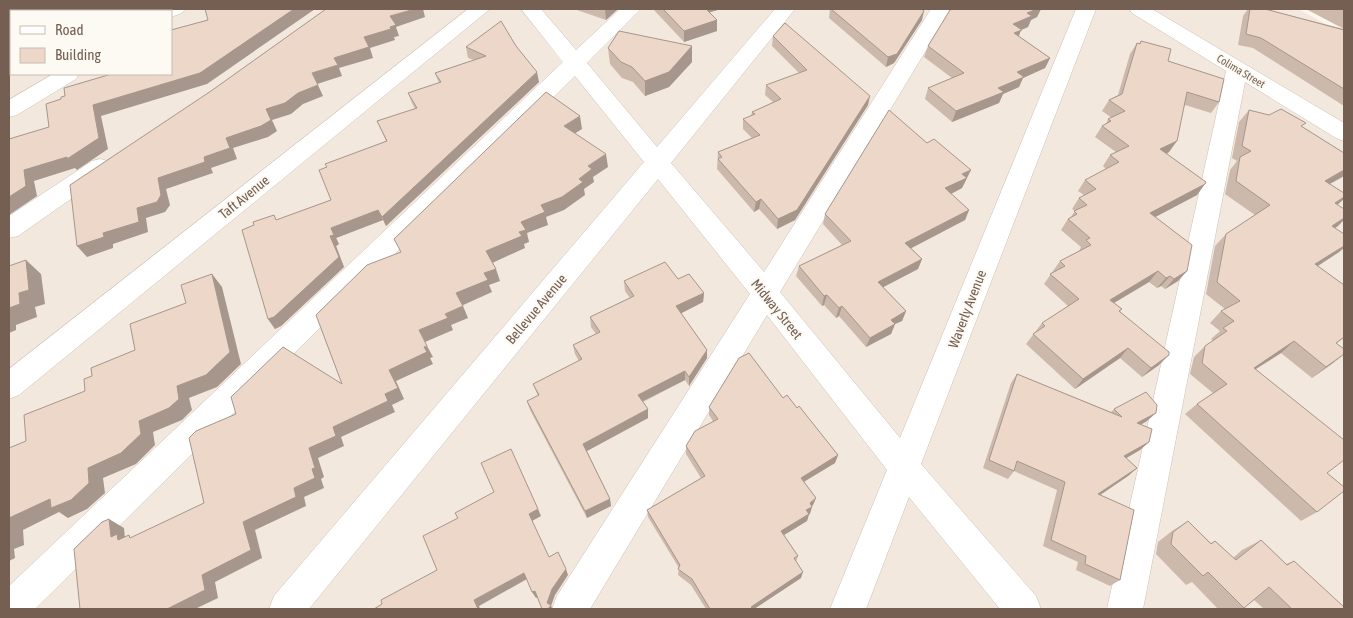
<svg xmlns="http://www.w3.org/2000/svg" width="1353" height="618" font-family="'Asap Condensed',sans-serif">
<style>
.residential{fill:#f2e8dd;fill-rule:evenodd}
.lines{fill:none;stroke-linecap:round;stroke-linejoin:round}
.minor-casing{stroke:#ccbfb4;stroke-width:1}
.minor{fill:#fff;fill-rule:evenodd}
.wall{fill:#ccb9ac}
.shaded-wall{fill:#a6968c}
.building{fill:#edd7c8;stroke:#a6968c}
.labels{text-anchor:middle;stroke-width:4;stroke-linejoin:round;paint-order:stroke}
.far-street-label{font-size:11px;fill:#745f52;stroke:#fdfaf4}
.street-label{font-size:14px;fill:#745f52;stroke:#fdfaf4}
</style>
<rect width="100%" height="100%" fill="#fbf6ee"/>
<path class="residential" d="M9,9h1289l46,25v575h-1335zM11,11h160v63h-160z"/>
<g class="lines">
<g class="minor-casing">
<g id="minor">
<path d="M163,9h22l-3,4 -11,4v-6h-10z"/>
<path d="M468,9h22l-471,386 -10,4v-30z"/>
<path d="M521,9h20l35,41 44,-41h21l-54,54 70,84 118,-138h20l-124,154 93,109 167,-263h20l-171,283 120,146 176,-429h20l-175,455 115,132 5,13h-41l-91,-112 -43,112h-36l57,-139 -120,-155 -177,294h-38l5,-13 193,-302 -92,-115 -349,430h-40l5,-13 370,-434 -69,-86 -540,533h-26v-23l554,-524z"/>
<path d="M1129,9h23l192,114v18l-8,-3 -91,-56 -102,527h-36l119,-538 -94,-58z"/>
<path d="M53,74h26l-3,5 -59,36 -8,2v-17z"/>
<path d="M100,159l8,2 4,6 -4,6 -90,63 -9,2v-22l83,-55z"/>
</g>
</g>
<use href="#minor" class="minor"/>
</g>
<g class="wall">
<path d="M574,9h44l-12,11z"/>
<path d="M653,9h68l-11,3 7,19 -33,11z"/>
<path d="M830,9h91l1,11 -28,43 -8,4 -57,-49z"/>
<path d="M952,9h89l-4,8 -6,3 -3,7 -7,3 -2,6 31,22 -5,10 -22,10 -4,9 -16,7 -4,9 -47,19 -27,-23 3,-11 24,-10 -28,-21 4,-11z"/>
<path d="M1248,9h17l79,20 -38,-20h38v97l-91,-58 -15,-3 5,-29z"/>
<path d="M773,36l95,69 -73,115 -18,9 -18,-20 -5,3 -37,-43 1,-17 34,-14 -9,-9v-10l8,-3 1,-4 21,-10 -8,-7 1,-10 33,-12 -27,-27z"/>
<path d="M1141,41l27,20 51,41 -8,11 -26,-8 -16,47 -2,2 30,41 -42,22 32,54 -9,10 -13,8 -4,-3 -4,2 -8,-6 -35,21 8,6 -2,2 39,54 -17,12 -22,-19 -45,31 -49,-45 16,-21 26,-17 -24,-22 16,-23 19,-10 2,-4 -20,-17 7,-11 2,-1 5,-7 -3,-2 7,-11 5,-3 -6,-4 7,-11 21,-11 -3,-3 7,-11 6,-3 -21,-15 7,-11 4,-2 2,-5 4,-1 -10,-7 7,-11 9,-5 12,-41 7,-11 2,1z"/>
<path d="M516,46l23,36 -153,144 -3,-6 -47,18 3,6 -3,2 8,21 -63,59 -6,3 -7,-10 9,-99 54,-20 -4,-33 59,-26 -9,-20 38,-12 -3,-6 -4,-10 31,-10 -4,-10 39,-13 -6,-2 -2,-11z"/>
<path d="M608,48l84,14 -23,25 -24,9 -12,-14 -11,-4 -12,-14z"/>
<path d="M1249,110l53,17 42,26v23l-14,8 8,21v21l-3,2 4,24 -21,14 26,19v53l-7,5 -4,20 -21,15 -31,-25 -25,16 71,104 -10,39 -16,9 -116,-107 12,-10 16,-11 -23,-19 4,-17 11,-11 8,-5 -2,-2 9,-8 -10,-8 11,-12 4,-2 -19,-15 9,-48 11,-12 29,-19 -30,-21 5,-24 7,-9 -5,-3 7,-36z"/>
<path d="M966,180l-4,8 -11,6 18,16 -4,10 -54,28 11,11 -4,10 -35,18 23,24 -4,10 -7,3 -4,10 -25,13 -27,-31 -3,2 -12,-13 -2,1 -26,-30 3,-10 43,-21 -19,-21 2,-10z"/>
<path d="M678,279l26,14 -1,9 -22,11 26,37v8l-18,28 -4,-6 -42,22 5,7v9l-61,33 23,48 1,7 -24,12 -57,-108 -3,-9 11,-5 -5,-12 46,-23 -4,-7 -2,-9 23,-11 -5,-7 -1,-10 40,-19 -5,-7 -1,-10z"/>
<path d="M1017,374l94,38 3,-3 33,12 -6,4 8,17 -9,8 -14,8 11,10 -9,8 -29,19 21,85 -10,6 -34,-16 2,-8 -35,-16 14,-56 -43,-19 -6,8 -25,-11 28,-85z"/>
<path d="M783,398l14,10 41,47 -3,8 -31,19 12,16 -3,7 -1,1 -5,15 -23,14 14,21 -2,6 5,16 -47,31h-48l-15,-24 -13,-10 1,-7 -31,-51 -1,-7 54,-32 -15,-24v-8l27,-25 -4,-6v-8z"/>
<path d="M1188,521l23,22 4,-2 18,17 9,-8 19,-10 25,24 8,-3 50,48h-80l-10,-9 -12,9h-24l-26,-27 -6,3 -30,-31 2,-12 14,-11z"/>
</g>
<g class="shaded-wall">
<path d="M74,9h27l-4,2h-27z"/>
<path d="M294,9h21l-108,75 -106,32 7,33 -31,21 -2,-2 -41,13 3,15 -28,19v-18l15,-27 69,-65z"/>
<path d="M415,9h8l2,8 -29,10 3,9 -5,1 1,3 -25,8 3,10 -34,10 3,8 -25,8 -5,-11 52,-36 26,-10v-11z"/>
<path d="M605,9h13l-12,11z"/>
<path d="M702,9h19l-20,6z"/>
<path d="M1037,9h4l-4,8 -6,3 -3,7 -7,3 -4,10 -8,4 4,-20 14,-11z"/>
<path d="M924,11l-2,9 -28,43 -8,4 2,-10z"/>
<path d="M717,20v11l-33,11v-11z"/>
<path d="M11,44v16l-2,1v-16z"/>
<path d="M692,46v16l-23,25 -24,9v-15z"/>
<path d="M1050,58l-5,10 -22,10 -4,9 -16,7 -4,9 -47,19 4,-11 42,-23 19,-16z"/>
<path d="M537,72l2,10 -153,144 -4,-9z"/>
<path d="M318,85l5,11 -20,8 -12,10 -19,6 5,11 -9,6 -35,11 4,11 -26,9 2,5 -47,16 4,16 -5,7 -19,6 2,14 -35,12v4l-26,9 -10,-11 26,-13 34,-25 21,-30 46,-21 22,-19 40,-29 32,-16z"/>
<path d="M870,96l-2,9 -73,115 -18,9 1,-10z"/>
<path d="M580,116l2,13 -16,10 -2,-13z"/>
<path d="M1177,141l-8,11 -16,9 7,-12z"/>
<path d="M606,154l2,13 -15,10 1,5 -10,7 1,6 -21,15 -18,7 2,8 -21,8 2,9 -5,2 1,4 -35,16 -4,-13 55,-46 38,-26 9,-13z"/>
<path d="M971,170l-9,18 -21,11 4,-11 17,-14z"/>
<path d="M1344,170v6l-31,17 12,-12z"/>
<path d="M1205,184l-8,11 -55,29 8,-11z"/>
<path d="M1344,197v2l-9,8v-4z"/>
<path d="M761,199l-2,10 -5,3 2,-10z"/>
<path d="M378,210l5,10 -47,18 3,6 -3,2 8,21 -63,59 -6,3 -7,-10 62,-83 1,-8z"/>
<path d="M969,210l-4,10 -63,33 3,-10z"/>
<path d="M1344,218v2l-6,6 -19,12 13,-12z"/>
<path d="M1344,246v2l-5,4 -37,24 13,-12z"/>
<path d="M922,259l-4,10 -44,23 4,-10z"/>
<path d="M26,260l15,14 4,30 -10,3 2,10 -21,8v5l-7,3v-25z"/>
<path d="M496,269l4,12 -11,4 3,7 -31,14 -5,-13 28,-20z"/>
<path d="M1158,271l-9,11 -47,28 8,-10z"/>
<path d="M1187,271l-9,10 -13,8 9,-10z"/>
<path d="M212,274l10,13 19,77 -24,23 -28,11 3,12 -10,10 -29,12 2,13 -19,19 -33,14 2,15 -18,16 -19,9 -9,-6 -36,18 1,15 -10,4 1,9 -6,3v-43l79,-50 89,-82z"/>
<path d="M1170,276l-9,10 -4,2 9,-10z"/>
<path d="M704,293l-1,9 -27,14v-10z"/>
<path d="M827,295l-3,10 -2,1 2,-10z"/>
<path d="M463,306l5,12 -17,7 2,5 -28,12 -6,-12 26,-16z"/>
<path d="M842,306l-3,10 -3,2 3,-10z"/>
<path d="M906,311l-4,10 -7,3 -4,10 -25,13 4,-9 21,-18z"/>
<path d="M1294,341l-13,12 -40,25 13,-10z"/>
<path d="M427,346l6,11 -3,1 3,6 -37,17 8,18 -12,6 3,7 -54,25 3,9 -26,12 6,19 -3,2 3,9 -20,9 2,9 -51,24 7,28 -47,24 3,16 -23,11h-28l35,-34 41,-53 51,-34 18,-19 -3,-21 24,-21 52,-33 4,-24z"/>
<path d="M1128,348l-8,10 -45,31 8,-10z"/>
<path d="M707,350v8l-18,28v-9z"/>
<path d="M1169,355l-10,10 -17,12 9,-9z"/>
<path d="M1344,355l-11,8 -21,15 14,-11z"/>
<path d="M685,371v9l-46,23 -1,-8z"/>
<path d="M648,409v9l-63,34 -2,-8z"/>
<path d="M1156,413l-9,8 -19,10 9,-8z"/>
<path d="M1149,442l-9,8 -24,14 8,-8z"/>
<path d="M838,455l-3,8 -37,22 3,-7z"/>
<path d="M1137,468l-9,8 -38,26 8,-8z"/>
<path d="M816,498l-3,7 -6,5 3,-7z"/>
<path d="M610,499l1,7 -24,12 -2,-7z"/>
<path d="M812,507l-2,7 -6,3 2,-7z"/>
<path d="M538,509l3,7 -9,5 -3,-7z"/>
<path d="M809,514l-2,7 -28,17 2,-7z"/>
<path d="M109,519l15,9 1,11 8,10 -22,-12z"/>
<path d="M566,569l2,6 -13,20 -4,11 2,3h-5l-1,-6 5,-14z"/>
<path d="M803,572l-2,6 -47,31h-3v-2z"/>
<path d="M524,573l3,6 -48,27 1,3h-2l-4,-9z"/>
<path d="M535,591l3,6 -2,1 -4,-6z"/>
</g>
<g class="building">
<path d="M13,9h61l-4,2h-59v33l-2,1v-34z"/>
<path d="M205,9h89l-94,64 -107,32 6,33 -32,21v-2l-43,13 2,16 -17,11v-58l40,-12 -3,-23 15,-5v-2l4,-1 -1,-8 44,-13 -1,-1h64v-44l37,-10z"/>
<path d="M326,9h89l-25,7 6,9 -6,2 1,2 -27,8 5,10 -35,11 4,7 -26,8 6,12 -20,8 -13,10 -19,6 5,11 -10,6 -35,12 4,10 -26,9 1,5 -47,16 3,17 -4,7 -20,6 2,14 -36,11 1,4 -27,9 -7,-61 141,-94z"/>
<path d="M663,9h43l11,11 -33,11z"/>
<path d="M831,9h90l3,2 -27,43 -9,3z"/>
<path d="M952,9h85l-10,4 5,3 -19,8 9,6 -8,3 36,25 -33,14 7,5 -26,11 6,4 -48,19 -28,-23 36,-15 -36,-27 22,-36z"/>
<path d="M1250,9h15l79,21v59l-83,-51 -15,-4z"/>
<path d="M501,21l15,25 21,26 -155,145 -4,-7 -47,18 3,7 -4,1 9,21 -65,60 -6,2 -26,-89 12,-5 -1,-3 21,-7 2,5 55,-20 -12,-30 8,-3 -2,-3 62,-23 -10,-20 40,-13 -9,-15 33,-11 -6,-9 51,-17 -20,-9z"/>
<path d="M785,23l85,73 -73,114 -19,9 -17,-20 -5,3 -38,-43 4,-2 -4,-5 42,-17 -17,-16 12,-5 -3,-2 29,-13 -15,-14 41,-15 -34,-34z"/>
<path d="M619,31l73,15 -23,26 -24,9 -13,-14 -11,-5 -13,-14z"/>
<path d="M1141,41l30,8 -3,12 56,18 -5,23 -32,-10 -10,49 -17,8 46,33 -1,2 -55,29 42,32 -5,26 -13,8 -4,-3 -4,2 -8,-7 -48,29 12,9 -3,2 50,41v3l-18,13 -23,-20 -45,31 -50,-45 12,-8 -3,-3 37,-24 -29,-25 15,-8 -5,-5 31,-16 -5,-5 4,-2 -22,-19 9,-5 -3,-3 13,-6 -8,-7 17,-9 -11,-9 34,-18 -9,-7 19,-9 -27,-20 9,-5 -3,-2 17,-8 -16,-11 13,-6 15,-51 3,1z"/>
<path d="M546,92l34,24 -16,10 42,28 -18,12 4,3 -13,10 4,3 -21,15 -21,8 4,7 -24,10 5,8 -7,2 3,4 -36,15 10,18 -12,4 4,7 -32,13 7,13 -18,8 3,4 -29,12 8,16 -3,1 3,5 -38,18 9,18 -13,6 3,7 -55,26 3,9 -27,12 6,20 -3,1 3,9 -21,10 2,9 -53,25 8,28 -49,25 3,15 -38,19h-87l-6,-60 28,-27 7,-3 2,18 6,-3 1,6 11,-5 1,3 74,-35 -15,-65 7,-7 40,-17 -5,-17 52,-50 59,37 -26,-69 51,-50 34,-13 -7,-13z"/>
<path d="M1281,109l25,14 -5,3 43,27v17l-19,11 19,12v4l-9,6 9,6v9l-12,8 12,8v12l-29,18 29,21v52l-8,6 8,6v5l-18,13 -32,-26 -40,27 90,72v20l-17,13 17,14v4l-27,21 -120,-108 30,-20 -25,-21 3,-17 22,-15 -4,-3 11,-7 -13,-10 19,-10 -23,-19 9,-48 44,-29 -34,-24 4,-24 11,-6 -9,-5 7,-36 20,5z"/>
<path d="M889,110l38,33 7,-4 37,31 -9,4 5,4 -22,10 24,22 -64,33 17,16 -44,23 28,29 -15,9 4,4 -25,14 -28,-32 -3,2 -12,-13 -3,1 -25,-30 52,-25 -26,-27z"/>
<path d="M26,260l3,30 -10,3 1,11 -11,4v-42z"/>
<path d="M665,262l13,17 11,-5 15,19 -28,13 31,44 -18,27 -4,-6 -47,24 10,14 -65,35 27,55 -25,12 -58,-110 12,-6 -6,-11 49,-25 -9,-14 27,-13 -10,-15 44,-21 -10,-15z"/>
<path d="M212,274l18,78 -24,23 -29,11 2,13 -10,9 -30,13 2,13 -20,19 -33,15 1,15 -18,17 -20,8 -1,-9 -41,19v-70l17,-7 -2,-26 61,-24 -1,-12 8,-3 -1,-8 44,-18 -5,-26 56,-21 -5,-18z"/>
<path d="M749,353l34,45 4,-3 10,13 2,-2 39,49 -37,23 15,20 -6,5 2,4 -6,3 3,4 -28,17 17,25 -4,2 9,14 -52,35 2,2h-43l-18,-30 -14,-10 2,-4 -33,-55 58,-34 -19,-30 9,-15 23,-12 -9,-12 30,-49z"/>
<path d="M1017,374l105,43 -8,-8 32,-17 11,13 -1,8 -19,10 15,6 -3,13 -25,14 13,12 -39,26 36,16 -14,70 -35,-16 1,-8 -35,-16 14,-58 -48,-21 -3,10 -25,-11z"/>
<path d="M511,449l27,60 -9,5 20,43 9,-5 8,17 -14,20 -5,14 4,2 -3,4h-6l-7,-18 -3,1 -8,-19 -50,27 4,9h-104l8,-5 -1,-4 56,-30 -14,-34 35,-18 -3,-5 39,-21 -13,-29z"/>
<path d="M1188,521l23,23 4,-3 21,19 25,-20 26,25 7,-4 50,46v2h-52l-23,-22 -25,21 -36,-36 -5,4 -32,-32 2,-12z"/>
</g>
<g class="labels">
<g class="far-street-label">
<text transform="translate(1241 71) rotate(31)" y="4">Colima Street</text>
</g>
<g class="street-label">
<text transform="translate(244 197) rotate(-39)" y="5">Taft Avenue</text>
<text transform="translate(536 309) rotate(-50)" y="5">Bellevue Avenue</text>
<text transform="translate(777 309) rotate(51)" y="5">Midway Street</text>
<text transform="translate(967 309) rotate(-69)" y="5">Waverly Avenue</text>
</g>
</g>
<rect width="1353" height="618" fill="none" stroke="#745f52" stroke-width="20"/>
<rect x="10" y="10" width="162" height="65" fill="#fdfaf4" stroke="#c6bcb3"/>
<rect x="20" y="26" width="25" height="8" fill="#ffffff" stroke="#c6bcb3"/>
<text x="55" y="35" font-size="15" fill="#745f52">Road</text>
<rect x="20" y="48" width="25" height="15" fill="#edd7c8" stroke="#c6bcb3"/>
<text x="55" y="60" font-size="15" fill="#745f52">Building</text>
</svg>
